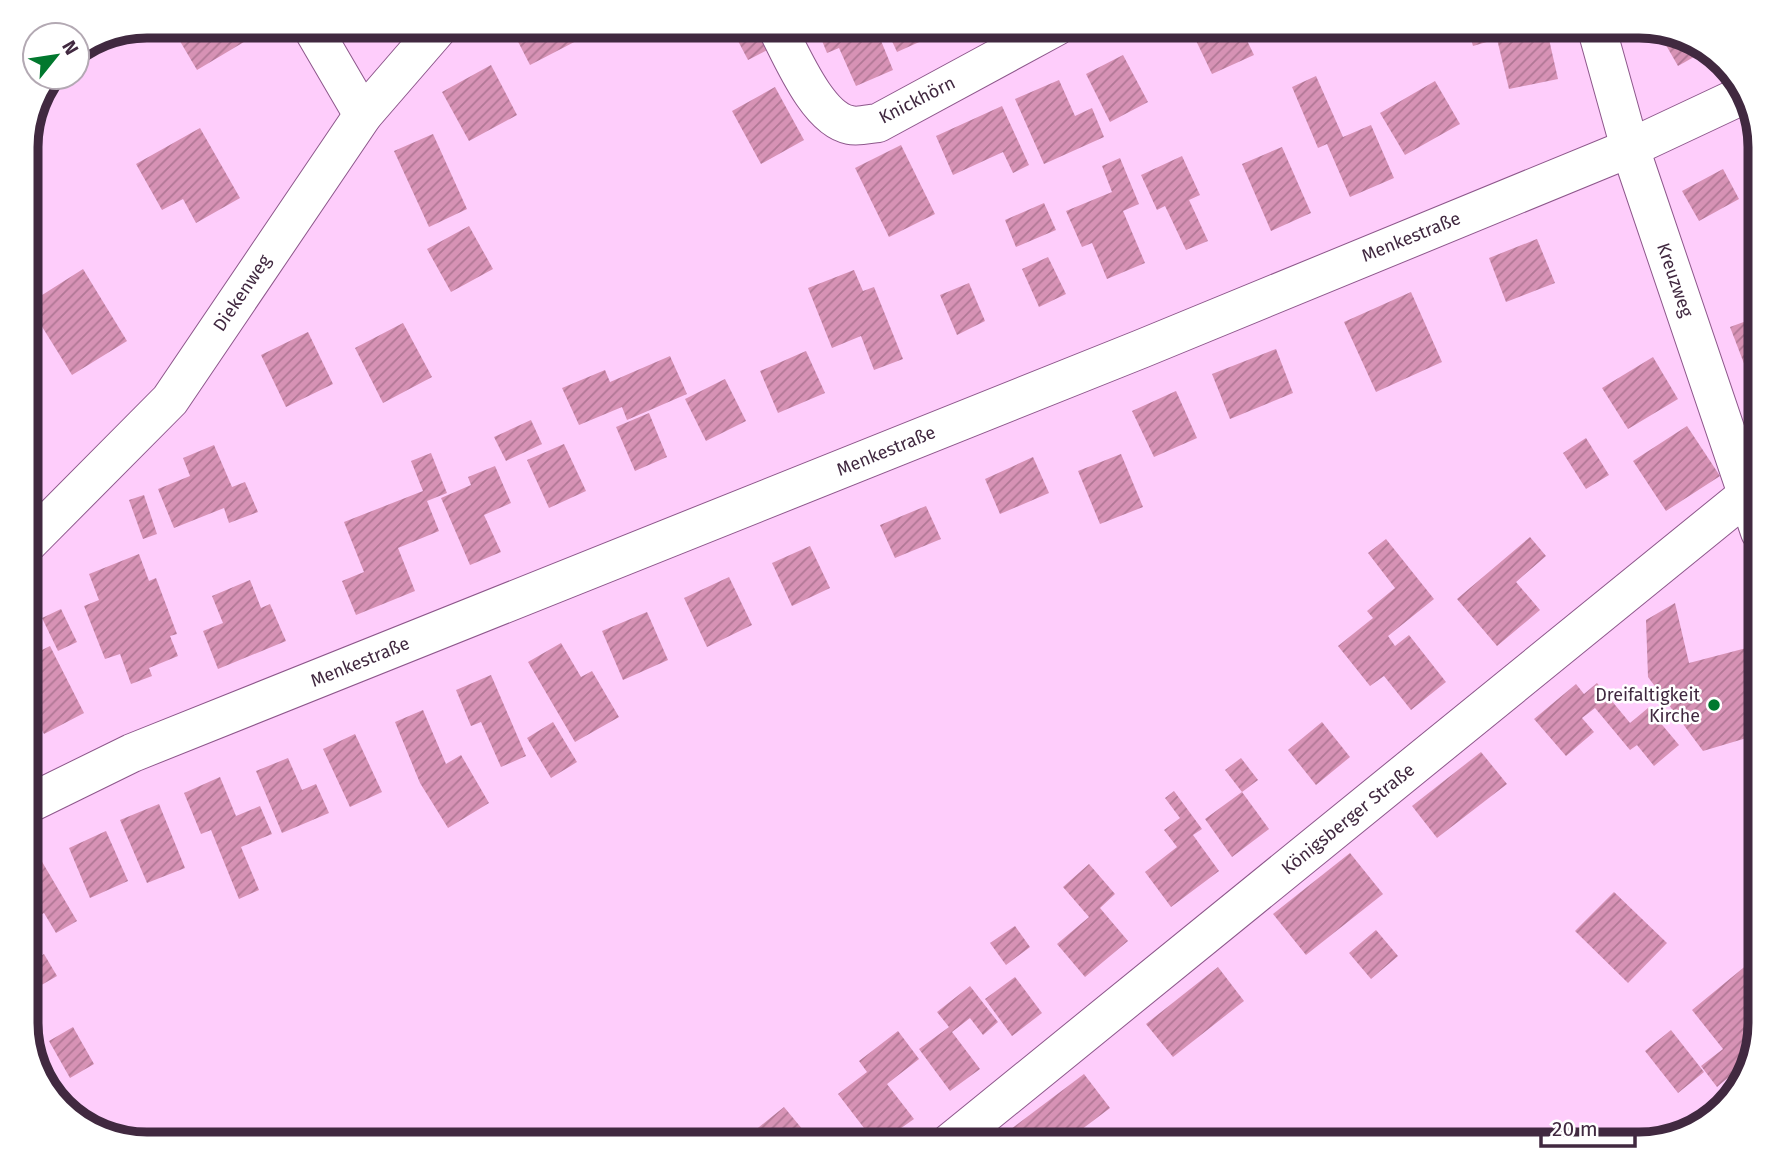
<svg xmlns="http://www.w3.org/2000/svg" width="1786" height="1171" font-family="'Fira Sans',sans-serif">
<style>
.building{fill:url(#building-hatch)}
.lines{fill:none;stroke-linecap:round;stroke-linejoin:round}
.minor-casing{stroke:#8d578b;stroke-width:40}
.minor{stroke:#fff;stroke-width:38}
.poi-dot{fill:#01782e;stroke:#fff;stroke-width:2.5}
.labels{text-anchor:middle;stroke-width:5;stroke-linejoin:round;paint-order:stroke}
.street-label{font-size:18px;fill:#412940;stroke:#fff}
.poi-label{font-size:18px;fill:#412940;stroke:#fff;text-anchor:end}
.rim{fill:none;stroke:#412940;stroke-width:9}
</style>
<defs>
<pattern id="building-hatch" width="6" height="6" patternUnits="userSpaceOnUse" patternTransform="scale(1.75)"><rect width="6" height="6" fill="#d792b5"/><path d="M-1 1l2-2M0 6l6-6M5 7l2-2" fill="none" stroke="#b07795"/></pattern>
</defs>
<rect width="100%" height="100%" fill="#fecdfb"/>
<g class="building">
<path d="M171,26h70l8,13 -52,31z"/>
<path d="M510,26h66l6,12 -52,27z"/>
<path d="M762,26l15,19 -29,15 -11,-21z"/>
<path d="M816,26h47l4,9 10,-4 16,39 -37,16 -17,-38 -12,5z"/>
<path d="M885,26h59l2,4 -49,22z"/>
<path d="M1189,26h51l14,29 -42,19z"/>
<path d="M1467,26h79l12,53 -49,10 -12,-50 -24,7z"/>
<path d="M1659,33l47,14 2,2 -30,17z"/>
<path d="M1123,55l25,47 -38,20 -24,-48z"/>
<path d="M491,65l26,50 -48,26 -27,-49z"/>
<path d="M1316,76l27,61 28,-12 23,53 -44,19 -23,-53 -9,4 -26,-61z"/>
<path d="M1059,80l16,36 17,-8 12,29 -60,27 -29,-65z"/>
<path d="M1435,81l25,43 -55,31 -25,-42z"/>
<path d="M775,87l29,53 -43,24 -29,-53z"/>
<path d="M1002,106l27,59 -16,8 -10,-21 -50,23 -17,-39z"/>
<path d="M200,128l40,70 -44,25 -13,-24 -21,11 -26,-46z"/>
<path d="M433,134l34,75 -38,18 -35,-76z"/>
<path d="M901,145l34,69 -46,23 -34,-69z"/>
<path d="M1282,147l29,66 -40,18 -29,-67z"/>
<path d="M1182,156l18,39 -11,5 19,41 -22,9 -21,-44 -8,4 -16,-35z"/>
<path d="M1120,158l19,46 -16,7 22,52 -38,16 -15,-36 -10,4 -16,-36 46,-19 -10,-26z"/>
<path d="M1723,169l16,30 -40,22 -17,-30z"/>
<path d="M1044,203l12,27 -40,17 -11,-27z"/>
<path d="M469,226l24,43 -42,23 -24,-43z"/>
<path d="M1537,239l18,44 -49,19 -17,-44z"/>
<path d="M1048,257l18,37 -27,13 -17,-38z"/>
<path d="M83,269l44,72 -55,34 -44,-71z"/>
<path d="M854,270l9,21 11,-4 29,72 -29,11 -13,-34 -29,12 -24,-60z"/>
<path d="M969,283l16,38 -28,14 -17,-40z"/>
<path d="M1411,292l31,70 -66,30 -32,-70z"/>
<path d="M1760,316v53l-12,5 -18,-47z"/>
<path d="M403,323l29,54 -49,26 -28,-55z"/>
<path d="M308,332l25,52 -47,23 -25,-52z"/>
<path d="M1276,349l17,44 -63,26 -18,-45z"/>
<path d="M806,351l19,42 -47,20 -18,-42z"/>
<path d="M670,356l17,38 -60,26 -5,-13 -43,18 -17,-37 43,-18 5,12z"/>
<path d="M1653,357l25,42 -50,30 -26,-41z"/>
<path d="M725,379l21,42 -40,20 -21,-42z"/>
<path d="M1176,391l21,47 -43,19 -22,-46z"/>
<path d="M649,413l18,44 -32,14 -19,-44z"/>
<path d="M531,420l11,24 -36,17 -12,-24z"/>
<path d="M1687,426l33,50 -54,35 -33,-50z"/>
<path d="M1586,438l23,37 -23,14 -23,-36z"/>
<path d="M564,444l22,47 -37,17 -22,-48z"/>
<path d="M214,445l18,42 13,-5 13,30 -29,11 -5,-15 -50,20 -16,-39 32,-13 -7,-18z"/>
<path d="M431,453l16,40 -20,8 12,30 -41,17 17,43 -59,24 -14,-34 22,-9 -20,-50 79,-31 -12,-30z"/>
<path d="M1121,454l22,53 -43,17 -22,-53z"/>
<path d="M1033,457l16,36 -49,21 -15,-35z"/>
<path d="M495,466l16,37 -27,12 17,37 -31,13 -29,-67 30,-13 -3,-8z"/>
<path d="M144,495l13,39 -14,5 -14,-39z"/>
<path d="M926,506l15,33 -46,19 -15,-33z"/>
<path d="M1530,537l16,19 -30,26 24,28 -43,36 -40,-47z"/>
<path d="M1386,539l48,60 -46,37 7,10 14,-11 37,47 -35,28 -27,-34 -14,10 -32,-40 35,-28 -6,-7 28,-23 -27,-35z"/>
<path d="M810,546l20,42 -38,18 -20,-43z"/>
<path d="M139,554l10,27 7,-3 21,56 -7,2 8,20 -29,12 3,8 -21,8 -11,-30 -15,5 -21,-53 15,-6 -10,-26z"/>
<path d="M729,577l23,48 -45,22 -23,-49z"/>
<path d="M250,580l11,28 9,-4 16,37 -68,28 -15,-38 20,-8 -11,-27z"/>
<path d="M1675,603l14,60 69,-18 2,89 -57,17 -55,-74 -2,-57z"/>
<path d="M61,609l16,33 -19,9 -16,-33z"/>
<path d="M647,612l21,48 -45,20 -21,-49z"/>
<path d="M561,643l20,34 11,-6 27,46 -44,25 -47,-80z"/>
<path d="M50,646l34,67 -40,21 -18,-34v-42z"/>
<path d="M491,675l35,81 -25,11 -20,-45 -10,4 -15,-36z"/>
<path d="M1597,683l33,40 18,-15 31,37 -25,21 -17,-21 -7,5 -35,-42 -13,10 12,14 -28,24 -32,-37 42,-35 8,10z"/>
<path d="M423,710l23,54 15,-9 28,48 -41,25 -28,-45 -25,-61z"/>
<path d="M553,722l24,40 -26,16 -24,-40z"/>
<path d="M1322,722l28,35 -34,28 -28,-35z"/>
<path d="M355,734l27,58 -32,15 -27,-58z"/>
<path d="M1481,752l26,32 -70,54 -25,-32z"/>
<path d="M288,758l14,32 14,-6 13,29 -47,20 -26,-62z"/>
<path d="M1241,758l17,22 -16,12 -17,-22z"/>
<path d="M220,777l16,39 24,-10 12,28 -31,13 18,43 -20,9 -28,-69 -10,4 -17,-41z"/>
<path d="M1174,791l28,38 -9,6 26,36 -48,36 -26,-35 32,-25 -13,-17 16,-12 -15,-20z"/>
<path d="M1242,792l27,37 -37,28 -27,-38z"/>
<path d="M159,804l26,64 -38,15 -27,-63z"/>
<path d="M106,831l22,50 -38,17 -21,-50z"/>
<path d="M1350,853l33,41 -77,61 -33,-41z"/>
<path d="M41,860l36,61 -21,12 -12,-20 -13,8 -5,-9v-44z"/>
<path d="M1089,864l26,30 -15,14 28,33 -43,36 -28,-33 32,-27 -26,-30z"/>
<path d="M1614,892l53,51 -39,40 -53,-52z"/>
<path d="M1015,926l15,21 -24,18 -16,-22z"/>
<path d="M1376,930l22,26 -27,23 -22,-26z"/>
<path d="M44,954l13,22 -26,15 -5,-8v-18z"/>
<path d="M1754,959l6,7v58l-12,37 -31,26 -16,-21 22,-17 -31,-39z"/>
<path d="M1218,967l26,34 -71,56 -27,-33z"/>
<path d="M1015,977l27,36 -30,23 -27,-37z"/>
<path d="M970,986l28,36 -15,13 -13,-17 -18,14 28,37 -30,22 -31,-42 30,-22 -12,-15z"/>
<path d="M73,1027l21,37 -24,14 -21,-37z"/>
<path d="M1671,1030l33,42 -26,21 -33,-42z"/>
<path d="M898,1031l21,28 -32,25 27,35 -37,26 -39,-51 29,-22 -8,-11z"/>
<path d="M1084,1074l26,34 -49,37h-44l-10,-13z"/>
<path d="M784,1107l29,35 8,-6 6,9h-81l-3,-5z"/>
<path d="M1493,1131l8,14h-29z"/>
</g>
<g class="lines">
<g class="minor-casing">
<g id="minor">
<path d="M311,26l52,89"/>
<path d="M776,26c15,28 41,93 74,99 8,2 19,-1 28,-2l179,-97"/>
<path d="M1596,26l34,122 130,384"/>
<path d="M26,545l144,-145 193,-285 77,-89"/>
<path d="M26,805l106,-52 1009,-404 489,-201 115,-54"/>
<path d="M947,1145l801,-651"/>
</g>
</g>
<use href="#minor" class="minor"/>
</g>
<circle class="poi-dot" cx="1714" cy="705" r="7"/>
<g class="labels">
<g class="street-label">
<text transform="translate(917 100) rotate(-27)" y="6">Knickhörn</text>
<text transform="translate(1411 237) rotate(-22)" y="6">Menkestraße</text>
<text transform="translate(1675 280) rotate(71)" y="6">Kreuzweg</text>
<text transform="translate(242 293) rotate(-56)" y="6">Diekenweg</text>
<text transform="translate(886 451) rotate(-22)" y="6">Menkestraße</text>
<text transform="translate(360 662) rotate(-22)" y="6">Menkestraße</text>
<text transform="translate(1348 819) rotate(-39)" y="6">Königsberger Straße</text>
</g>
<g class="poi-label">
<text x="1700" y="701">Dreifaltigkeit<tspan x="1700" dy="21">Kirche</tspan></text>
</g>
</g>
<path d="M0 0H1786V1171H0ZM147 38H1639A109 109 0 0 1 1748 147V1023A109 109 0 0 1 1639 1132H147A109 109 0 0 1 38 1023V147A109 109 0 0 1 147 38Z" fill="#fff" fill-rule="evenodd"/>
<path class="rim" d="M147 38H1639A109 109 0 0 1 1748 147V1023A109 109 0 0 1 1639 1132H147A109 109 0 0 1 38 1023V147A109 109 0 0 1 147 38Z"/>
<g transform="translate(56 56) rotate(60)"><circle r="33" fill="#ffffff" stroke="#b3a9b3" stroke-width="2"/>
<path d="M0-5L12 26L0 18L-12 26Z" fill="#01782e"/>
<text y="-10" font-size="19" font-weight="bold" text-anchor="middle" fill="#412940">N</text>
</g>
<path d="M1541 1136v10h94v-10" fill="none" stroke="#412940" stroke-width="3.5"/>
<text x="1552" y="1136" font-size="21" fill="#412940" stroke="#ffffff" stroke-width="5" paint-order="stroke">20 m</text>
</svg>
